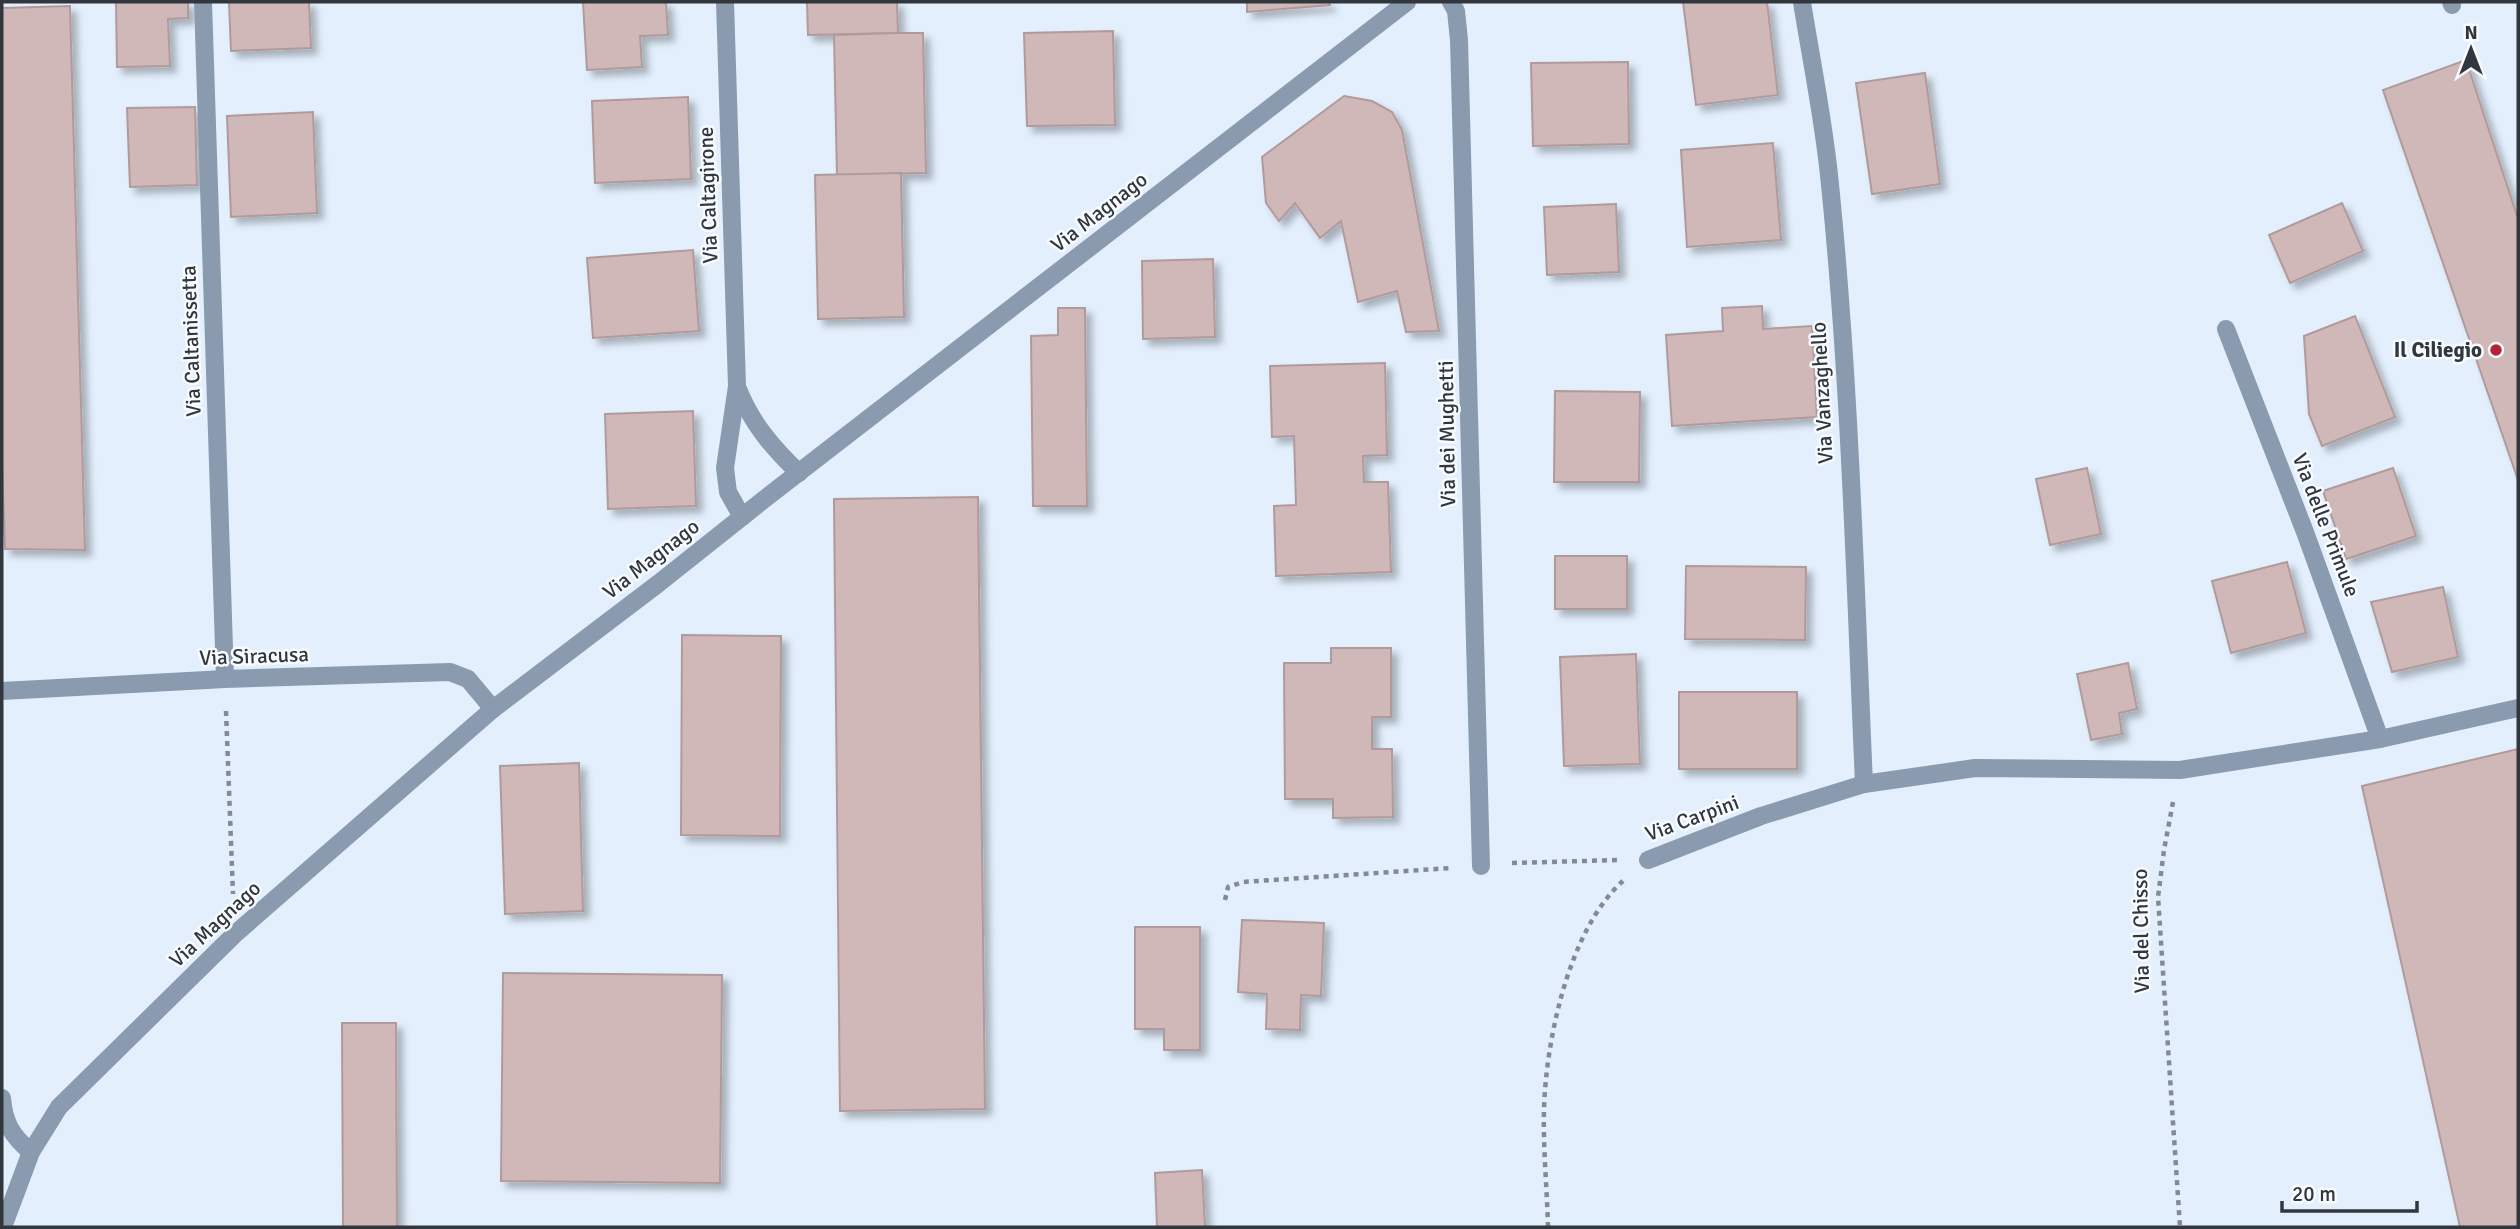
<svg xmlns="http://www.w3.org/2000/svg" width="2520" height="1229" font-family="Signika,sans-serif">
<style>
.building{fill:#d1b8b8;stroke:#b19a9a;stroke-width:2;filter:url(#shadow)}
.lines{fill:none;stroke-linecap:round;stroke-linejoin:round}
.path{stroke:#828b94;stroke-width:4.5;stroke-dasharray:5 5;stroke-linecap:butt}
.minor{stroke:#8a9baf;stroke-width:18}
.poi-dot{fill:#b5233b;stroke:#f8fbff;stroke-width:2.5}
.labels{text-anchor:middle;stroke-width:5;stroke-linejoin:round;paint-order:stroke}
.street-label{font-size:21px;fill:#31373d;stroke:#f8fbff}
.poi-label{font-size:21px;font-weight:bold;fill:#31373d;stroke:#f8fbff;text-anchor:end}
</style>
<defs>
<filter id="shadow"><feDropShadow dx="6" dy="6" stdDeviation="3.5" flood-color="#0004"/></filter>
</defs>
<rect width="100%" height="100%" fill="#e3effd"/>
<g class="building">
<path d="M116,2h72v16l-20,1 2,47 -53,1z"/>
<path d="M229,2h80l2,46 -80,3z"/>
<path d="M583,2h83l2,33 -28,1 2,31 -55,3z"/>
<path d="M807,2h90l1,31 -90,2z"/>
<path d="M1247,2h82l1,3 -83,7z"/>
<path d="M1683,2h84l11,93 -82,10z"/>
<path d="M70,6l15,544 -80,-1 -3,-85v-456z"/>
<path d="M1113,31l2,94 -88,1 -3,-93z"/>
<path d="M898,33h25l3,140 -89,2 -3,-140z"/>
<path d="M2466,60l52,159v261l-135,-390z"/>
<path d="M1628,62l1,82 -96,2 -2,-83z"/>
<path d="M1925,73l15,111 -68,10 -16,-111z"/>
<path d="M1344,96l28,5 20,11 10,18 37,201 -33,1 -9,-41 -39,11 -17,-81 -21,17 -25,-35 -16,18 -13,-18 -4,-46z"/>
<path d="M688,97l3,82 -96,4 -3,-82z"/>
<path d="M195,107l2,78 -67,2 -3,-79z"/>
<path d="M313,112l4,101 -86,4 -4,-101z"/>
<path d="M1773,143l8,97 -94,7 -6,-97z"/>
<path d="M901,173l3,144 -86,2 -3,-144z"/>
<path d="M2342,203l21,48 -73,32 -21,-48z"/>
<path d="M1616,204l3,68 -72,3 -3,-68z"/>
<path d="M693,250l6,81 -106,7 -6,-80z"/>
<path d="M1213,259l2,78 -72,2 -1,-78z"/>
<path d="M1762,306l1,23 49,-3 5,91 -145,9 -6,-91 57,-4 -1,-23z"/>
<path d="M1058,308h27l2,198h-54l-2,-170 27,-1z"/>
<path d="M2355,316l40,101 -73,29 -13,-32 -5,-78z"/>
<path d="M1385,363l2,92 -24,1 1,26h24l3,90 -115,4 -2,-70 22,-1 -2,-69 -22,1 -2,-71z"/>
<path d="M1555,391l85,1 -1,90h-85z"/>
<path d="M693,411l3,95 -88,3 -3,-95z"/>
<path d="M2087,468l14,66 -51,11 -14,-66z"/>
<path d="M2393,468l23,68 -70,23 -23,-68z"/>
<path d="M978,497l7,612 -145,2 -6,-612z"/>
<rect x="1555" y="556" width="72" height="53"/>
<path d="M2287,562l19,71 -75,20 -19,-72z"/>
<path d="M1686,566l120,1 -1,73 -120,-1z"/>
<path d="M2443,587l15,70 -66,15 -21,-70z"/>
<path d="M682,635l99,1 -1,200 -99,-1z"/>
<path d="M1331,648h60v69h-19v32h20l1,68 -60,1v-19h-48l-1,-136h47z"/>
<path d="M1636,654l4,110 -76,2 -4,-109z"/>
<path d="M2128,663l9,46 -18,4 3,21 -31,6 -14,-66z"/>
<rect x="1679" y="692" width="118" height="77"/>
<path d="M2518,749v478h-58l-98,-441z"/>
<path d="M579,763l4,148 -78,3 -5,-148z"/>
<path d="M1242,920l82,3 -3,73 -20,-1 -1,35 -34,-1 1,-35 -29,-2z"/>
<path d="M1135,927h65v123h-36v-21h-29z"/>
<path d="M503,973l219,2 -2,208 -219,-2z"/>
<path d="M342,1023h54l1,204h-54z"/>
<path d="M1202,1170l3,57h-48l-2,-54z"/>
</g>
<g class="lines">
<g class="path">
<path d="M226,711l7,183"/>
<path d="M2173,802l-9,48 -6,47 22,330"/>
<path d="M1512,863l107,-3"/>
<path d="M1225,900l3,-13 15,-5 208,-14"/>
<path d="M1548,1227c-1,-39 -5,-79 -4,-118 2,-69 25,-180 79,-228"/>
</g>
<g class="minor">
<path d="M203,2l22,677"/>
<path d="M725,2l12,384 -12,82 3,24 14,25"/>
<path d="M1451,2l5,9 3,29 22,826"/>
<path d="M1802,2c9,57 21,115 27,173 21,202 26,406 35,609"/>
<path d="M2451,2l1,3"/>
<path d="M2226,329l79,203 75,207"/>
<path d="M738,389c14,35 35,59 61,84"/>
<path d="M2,691l223,-12 225,-7 18,7 25,30"/>
<path d="M1648,860l113,-44 103,-32 111,-16 205,2 200,-31 138,-31"/>
<path d="M2,1098c2,25 10,38 29,54"/>
<path d="M3,1227l28,-75 28,-45 176,-173 258,-225 166,-126 103,-82 645,-499"/>
</g>
</g>
<circle class="poi-dot" cx="2496" cy="350" r="7"/>
<g class="labels">
<g class="street-label">
<text transform="translate(708 195) rotate(-92)" y="7">Via Caltagirone</text>
<text transform="translate(1099 212) rotate(-38)" y="7">Via Magnago</text>
<text transform="translate(191 341) rotate(-92)" y="7">Via Caltanissetta</text>
<text transform="translate(1822 393) rotate(-93)" y="7">Via Vanzaghello</text>
<text transform="translate(1447 434) rotate(-91)" y="7">Via dei Mughetti</text>
<text transform="translate(2326 525) rotate(69)" y="7">Via delle Primule</text>
<text transform="translate(651 559) rotate(-38)" y="7">Via Magnago</text>
<text transform="translate(254 656) rotate(-2)" y="7">Via Siracusa</text>
<text transform="translate(1692 818) rotate(-20)" y="7">Via Carpini</text>
<text transform="translate(215 924) rotate(-43)" y="7">Via Magnago</text>
<text transform="translate(2141 931) rotate(-91)" y="7">Via del Chisso</text>
</g>
<g class="poi-label">
<text x="2482" y="357">Il Ciliegio</text>
</g>
</g>
<rect width="2520" height="1229" fill="none" stroke="#31373d" stroke-width="7"/>
<g transform="translate(2471 49)" stroke="#f8fbff" stroke-width="5" paint-order="stroke">
<path d="M0-5L12 26L0 18L-12 26Z" fill="#31373d"/>
<text y="-10" font-size="19" font-weight="bold" text-anchor="middle" fill="#31373d">N</text>
</g>
<path d="M2282 1201v10h135v-10" fill="none" stroke="#31373d" stroke-width="3.5"/>
<text x="2292" y="1201" font-size="21" fill="#31373d" stroke="#f8fbff" stroke-width="5" paint-order="stroke">20 m</text>
</svg>
